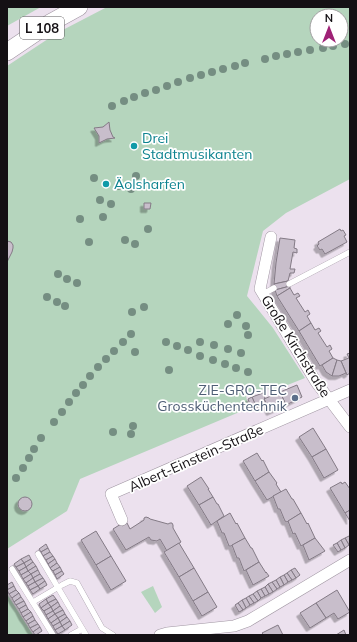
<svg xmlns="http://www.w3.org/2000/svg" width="357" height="642" font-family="Mulish,sans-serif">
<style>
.green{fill:#b5d5bd;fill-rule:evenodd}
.building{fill:#c8becb;stroke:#837a85;filter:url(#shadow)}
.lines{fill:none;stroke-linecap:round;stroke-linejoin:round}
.service-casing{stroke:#a096a2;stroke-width:6}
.minor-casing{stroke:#a096a2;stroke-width:12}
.primary-casing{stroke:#a096a2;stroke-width:18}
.service{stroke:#fff;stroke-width:5.5}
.minor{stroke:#fff;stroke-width:11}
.primary{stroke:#fff;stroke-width:17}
.tree{fill:#758e82}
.culture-dot{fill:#0f9aa8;stroke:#fff;stroke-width:1.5}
.service-dot{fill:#5c6f8a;stroke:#fff;stroke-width:1.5}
.labels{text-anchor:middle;stroke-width:3.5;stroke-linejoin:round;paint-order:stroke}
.shield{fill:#fff;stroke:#5a585a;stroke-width:1}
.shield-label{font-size:13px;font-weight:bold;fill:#141014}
.culture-label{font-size:14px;fill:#0d838f;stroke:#fff;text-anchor:start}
.street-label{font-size:14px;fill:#141014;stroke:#fff}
.service-label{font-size:14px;fill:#4e5e75;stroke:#fff;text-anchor:end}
</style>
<defs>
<filter id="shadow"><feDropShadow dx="-3.5" dy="3.5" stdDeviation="0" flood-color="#0004"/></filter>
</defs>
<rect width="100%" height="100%" fill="#ece1ee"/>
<g class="green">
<path d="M7,7h34l-34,19z"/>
<path d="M107,7h243v172l-64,34 -23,18 -16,65 26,32 32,50 -35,14 -2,-4 -22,8 3,12 -169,71 -13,32 -60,38v-483l50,-33zM317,16h24v24h-24z"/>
<path d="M153,586l9,21 -7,6 -14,-21z"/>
<path d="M7,594l26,41h-26z"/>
</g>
<g class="building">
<path d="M109,122l1,8 3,7 2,1 -8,1 -8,4v-7l-5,-8 9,-1z"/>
<path d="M144,203h7l-1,6h-6z"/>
<path d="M340,229l1,2 2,-1 3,5 -2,1 3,6 -22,12 -3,-5 -2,1 -3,-4 2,-2 -1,-2z"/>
<path d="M280,238l15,2 -1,8 3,1v4l-4,-1 -3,17h5l-1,4h-4l-2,8 -14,3 2,-21z"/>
<path d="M7,241l4,1 2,3v3l-1,4 -5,10z"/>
<path d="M288,281l2,5 -15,4 -1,-6z"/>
<path d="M290,286v2l-13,8 -2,-6z"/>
<path d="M290,288l4,7 4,-2 2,3 -4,2 9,14 3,-2 2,4 -3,2 4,7 -12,8 -22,-35z"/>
<path d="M311,323l4,7 4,-2 2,3 -3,2 9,14 3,-2 2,4 -3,2 4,7 -13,8 -21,-35z"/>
<path d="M350,353v20l-3,2 -6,-14 8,-3 -2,-4z"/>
<path d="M333,358l4,2 -5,16 -6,-4 -4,-7z"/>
<path d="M337,360l4,1 5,12 -7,3h-7z"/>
<path d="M297,385l5,12 -16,8 -6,-13z"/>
<path d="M280,392l6,13 -16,7 -6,-13z"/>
<path d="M263,393l2,5 -1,1 2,4 -10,4 -4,-10z"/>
<path d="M252,397l4,9 -5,1 -3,-8z"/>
<path d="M313,428l13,21 -14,8 -13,-20z"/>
<path d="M326,449l12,21 -14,8 -12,-21z"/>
<path d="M257,453l5,8 1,-1 6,12 -14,9 -12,-20z"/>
<path d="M269,472l8,11 -1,1 5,8 -14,8 -12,-19z"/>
<path d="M201,477l8,12h-1l5,8 -14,8 -12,-19z"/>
<path d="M341,482l1,2 3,-2 5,7v21l-5,3 -15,-25z"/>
<path d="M286,489l6,10h1l8,14 -14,9 -2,-1 -5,-12h-2l-5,-13z"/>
<path d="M213,497l4,7h1l6,12 -13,9 -12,-20z"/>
<circle cx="25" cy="504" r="7"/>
<path d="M350,510v11l-5,-8z"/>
<path d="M230,513l6,11 1,-1 8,15 -14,8h-2l-5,-13h-2l-5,-12z"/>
<path d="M301,513l6,11 1,-1 7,15 -14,8 -6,-13 -2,1 -5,-13z"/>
<path d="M146,517l3,1 1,1 18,5 2,-1h2l1,2v3l8,14 -14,9 -7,-12 -3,2 -6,-1 -2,-3 -23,13 -13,-21 8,-5 1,2 5,-3 3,6 14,-9v-2z"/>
<path d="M96,531l15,25 -15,9 -15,-25z"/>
<path d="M349,536l1,2 -1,7 -4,-7z"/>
<path d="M245,538l6,10h1l7,14 -15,9 -5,-13h-2l-5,-13z"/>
<path d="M315,538l10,13 -16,9 -6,-15z"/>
<path d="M345,538l4,7 -4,3 -4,-8z"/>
<path d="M341,540l4,8 -4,2 -4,-7z"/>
<path d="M179,543l15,25 -15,9 -15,-25z"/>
<path d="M337,543l4,7 -3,2 -5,-7z"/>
<path d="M46,544l2,4 -7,4 -2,-3z"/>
<path d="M48,548l2,4 -7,4 -2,-4z"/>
<path d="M50,552l3,4 -7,4 -3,-4z"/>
<path d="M29,555l2,4 -7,4 -3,-4z"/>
<path d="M53,556l2,3 -7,5 -2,-4z"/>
<path d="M111,556l15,25 -15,9 -15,-25z"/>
<path d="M21,559l3,4 -8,4 -2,-3z"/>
<path d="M31,559l2,3 -7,5 -2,-4z"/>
<path d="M55,559l2,4 -7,5 -2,-4z"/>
<path d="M33,562l3,4 -8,5 -2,-4z"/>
<path d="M259,562l7,11v-1l3,4 -16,9 -7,-15z"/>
<path d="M24,563l2,4 -7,4 -3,-4z"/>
<path d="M57,563l3,4 -7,4 -3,-3z"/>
<path d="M36,566l2,4 -7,4 -3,-3z"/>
<path d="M26,567l2,4 -7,4 -2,-4z"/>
<path d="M60,567l2,4 -7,4 -2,-4z"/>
<path d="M194,568l14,24 -15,9 -14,-24z"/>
<path d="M295,568l5,7 -4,3 -5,-8z"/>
<path d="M38,570l2,4 -7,4 -2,-4z"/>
<path d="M291,570l5,8 -4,2 -5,-7z"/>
<path d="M28,571l3,3 -8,5 -2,-4z"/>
<path d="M62,571l2,3 -7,5 -2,-4z"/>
<path d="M287,573l5,7 -4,2 -4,-7z"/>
<path d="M31,574l2,4 -7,5 -3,-4z"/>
<path d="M40,574l3,4 -8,4 -2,-4z"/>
<path d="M284,575l4,7 -4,3 -4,-8z"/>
<path d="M280,577l4,8 -4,2 -4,-7z"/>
<path d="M33,578l2,4 -7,4 -2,-3z"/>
<path d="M43,578l2,3 -7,5 -3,-4z"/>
<path d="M276,580l4,7 -3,2 -5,-7z"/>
<path d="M45,581l2,4 -7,4 -2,-3z"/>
<path d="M12,582l2,4 -7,4v-5z"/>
<path d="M35,582l3,4 -8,4 -2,-4z"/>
<path d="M272,582l5,7 -4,3 -5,-8z"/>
<path d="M268,584l5,8 -4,2 -4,-7z"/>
<path d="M14,586l2,4 -7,4 -2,-4z"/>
<path d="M38,586l2,3 -7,5 -3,-4z"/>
<path d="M265,587l4,7 -4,2 -4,-7z"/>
<path d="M261,589l4,7 -4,2 -4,-7z"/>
<path d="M16,590l3,3 -7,5 -3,-4z"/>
<path d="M337,590l13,22 -12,7 -4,-6 -8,5 -10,-15z"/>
<path d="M257,591l4,7 -3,3 -5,-7z"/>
<path d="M208,592l9,15 -15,9 -9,-15z"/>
<path d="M19,593l2,4 -7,5 -2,-4z"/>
<path d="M253,594l5,7 -4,2 -5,-7z"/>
<path d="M53,595l3,4 -8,4 -2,-4z"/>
<path d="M249,596l5,7 -4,2 -4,-7z"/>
<path d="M21,597l3,4 -8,4 -2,-3z"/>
<path d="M246,598l4,7 -4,3 -4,-8z"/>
<path d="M46,599l2,4 -7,5 -2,-4z"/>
<path d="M56,599l2,3 -7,5 -3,-4z"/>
<path d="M242,600l4,8 -3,2 -5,-7z"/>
<path d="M24,601l2,4 -7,4 -3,-4z"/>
<path d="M58,602l2,4 -7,5 -2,-4z"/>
<path d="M48,603l3,4 -7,4 -3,-3z"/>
<path d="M238,603l5,7 -4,2 -4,-7z"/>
<path d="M316,603l10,15 -16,10 -10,-15z"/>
<path d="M26,605l2,4 -7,4 -2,-4z"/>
<path d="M60,606l3,4 -8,4 -2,-3z"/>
<path d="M51,607l2,4 -7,4 -2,-4z"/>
<path d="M28,609l3,3 -8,5 -2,-4z"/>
<path d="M63,610l2,4 -7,4 -3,-4z"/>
<path d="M53,611l2,3 -7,5 -2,-4z"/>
<path d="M31,612l2,4 -7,5 -3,-4z"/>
<path d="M55,614l3,4 -7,5 -3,-4z"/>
<path d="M65,614l2,3 -7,5 -2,-4z"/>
<path d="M33,616l2,4 -7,4 -2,-3z"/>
<path d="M67,617l3,4 -8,5 -2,-4z"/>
<path d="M58,618l2,4 -7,4 -2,-3z"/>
<path d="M35,620l3,4 -8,4 -2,-4z"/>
<path d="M70,621l2,4 -7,5 -3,-4z"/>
<path d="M60,622l2,4 -7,4 -2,-4z"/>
<path d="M38,624l2,3 -7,5 -3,-4z"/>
<path d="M278,625l5,10h-19l-2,-2z"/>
<path d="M62,626l3,4 -7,4 -3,-4z"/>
<path d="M40,627l2,4 -6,4h-1l-2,-3z"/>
<path d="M344,630l2,5h-10z"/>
</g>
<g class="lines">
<g class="service-casing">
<g id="service">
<path d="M289,284l61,-32"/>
<path d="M263,294l11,-6"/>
<path d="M38,554l48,81"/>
<path d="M12,569l41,66"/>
<path d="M33,602l29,-17 8,-4 7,2 25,45 11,7"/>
<path d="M71,635l11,-6"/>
</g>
</g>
<g class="minor-casing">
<g id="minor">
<path d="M271,237l-11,52 56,93 34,45"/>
<path d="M122,520l-11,-26 239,-104"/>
<path d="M160,635l7,-2 67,-7 14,-5 102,-61"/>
</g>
</g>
<g class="primary-casing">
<path id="primary" d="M7,52l43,-29 29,-16"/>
</g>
<use href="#service" class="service"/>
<use href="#minor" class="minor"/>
<use href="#primary" class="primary"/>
</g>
<g class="tree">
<circle cx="345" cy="44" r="4"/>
<circle cx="333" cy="46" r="4"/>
<circle cx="323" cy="48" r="4"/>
<circle cx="310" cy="50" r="4"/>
<circle cx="298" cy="52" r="4"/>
<circle cx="287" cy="54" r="4"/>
<circle cx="276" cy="56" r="4"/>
<circle cx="265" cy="59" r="4"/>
<circle cx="245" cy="63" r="4"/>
<circle cx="235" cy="66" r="4"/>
<circle cx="223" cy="69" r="4"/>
<circle cx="212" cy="72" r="4"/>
<circle cx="201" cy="75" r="4"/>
<circle cx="190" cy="78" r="4"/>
<circle cx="178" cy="82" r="4"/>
<circle cx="167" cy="86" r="4"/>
<circle cx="156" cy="90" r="4"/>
<circle cx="145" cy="93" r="4"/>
<circle cx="134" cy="97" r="4"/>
<circle cx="124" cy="101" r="4"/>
<circle cx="112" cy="106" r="4"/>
<circle cx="136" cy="176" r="4"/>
<circle cx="94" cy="178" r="4"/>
<circle cx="118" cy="186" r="4"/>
<circle cx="131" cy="189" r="4"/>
<circle cx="100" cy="200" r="4"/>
<circle cx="111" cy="204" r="4"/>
<circle cx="103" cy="217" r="4"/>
<circle cx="80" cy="219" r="4"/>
<circle cx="148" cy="229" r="4"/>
<circle cx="125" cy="240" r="4"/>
<circle cx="89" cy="242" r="4"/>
<circle cx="135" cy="244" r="4"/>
<circle cx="58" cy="274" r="4"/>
<circle cx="67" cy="279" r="4"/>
<circle cx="77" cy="283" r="4"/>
<circle cx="47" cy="297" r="4"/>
<circle cx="57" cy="302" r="4"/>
<circle cx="65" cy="306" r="4"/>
<circle cx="144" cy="307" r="4"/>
<circle cx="132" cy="312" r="4"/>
<circle cx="237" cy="315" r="4"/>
<circle cx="228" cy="324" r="4"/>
<circle cx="246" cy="326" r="4"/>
<circle cx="131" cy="334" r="4"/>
<circle cx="248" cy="335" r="4"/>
<circle cx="123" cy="342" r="4"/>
<circle cx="166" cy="342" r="4"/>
<circle cx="200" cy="342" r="4"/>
<circle cx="214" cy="345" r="4"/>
<circle cx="177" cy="346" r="4"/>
<circle cx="228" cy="349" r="4"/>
<circle cx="188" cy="350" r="4"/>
<circle cx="114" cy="351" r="4"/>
<circle cx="135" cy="352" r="4"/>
<circle cx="241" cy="353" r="4"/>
<circle cx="200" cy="356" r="4"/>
<circle cx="106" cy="359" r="4"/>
<circle cx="213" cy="360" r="4"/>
<circle cx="225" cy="364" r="4"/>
<circle cx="98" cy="367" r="4"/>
<circle cx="236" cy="368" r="4"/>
<circle cx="169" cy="370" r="4"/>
<circle cx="248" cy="372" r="4"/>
<circle cx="90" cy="376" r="4"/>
<circle cx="83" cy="385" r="4"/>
<circle cx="76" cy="393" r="4"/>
<circle cx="69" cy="402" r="4"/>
<circle cx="62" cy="412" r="4"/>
<circle cx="54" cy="422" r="4"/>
<circle cx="133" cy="426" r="4"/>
<circle cx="113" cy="432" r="4"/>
<circle cx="131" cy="434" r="4"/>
<circle cx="41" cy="438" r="4"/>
<circle cx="34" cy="449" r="4"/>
<circle cx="29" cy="458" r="4"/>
<circle cx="23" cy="468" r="4"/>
<circle cx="16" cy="478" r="4"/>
</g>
<g class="culture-dot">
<circle cx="134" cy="146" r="4"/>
<circle cx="106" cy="184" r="4"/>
</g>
<circle class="service-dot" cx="295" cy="398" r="4"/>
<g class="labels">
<rect class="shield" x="20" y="17" width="44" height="22" rx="3"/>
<g class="shield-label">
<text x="42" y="33">L 108</text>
</g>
<g class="culture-label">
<text x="142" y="143">Drei<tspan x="142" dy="16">Stadtmusikanten</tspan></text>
<text x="114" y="189">Äolsharfen</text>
</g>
<g class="street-label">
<text transform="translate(296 346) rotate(58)" y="5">Große Kirchstraße</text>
<text transform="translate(196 458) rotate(-24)" y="5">Albert-Einstein-Straße</text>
</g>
<g class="service-label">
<text x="287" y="395">ZIE-GRO-TEC<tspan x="287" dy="16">Grossküchentechnik</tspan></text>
</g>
</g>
<rect width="357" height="642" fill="none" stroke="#141014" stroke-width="16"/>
<g transform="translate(329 28)"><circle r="19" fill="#ffffff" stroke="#a19fa1"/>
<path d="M0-3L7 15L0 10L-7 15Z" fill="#9f2176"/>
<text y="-6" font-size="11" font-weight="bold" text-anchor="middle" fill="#141014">N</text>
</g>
</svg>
